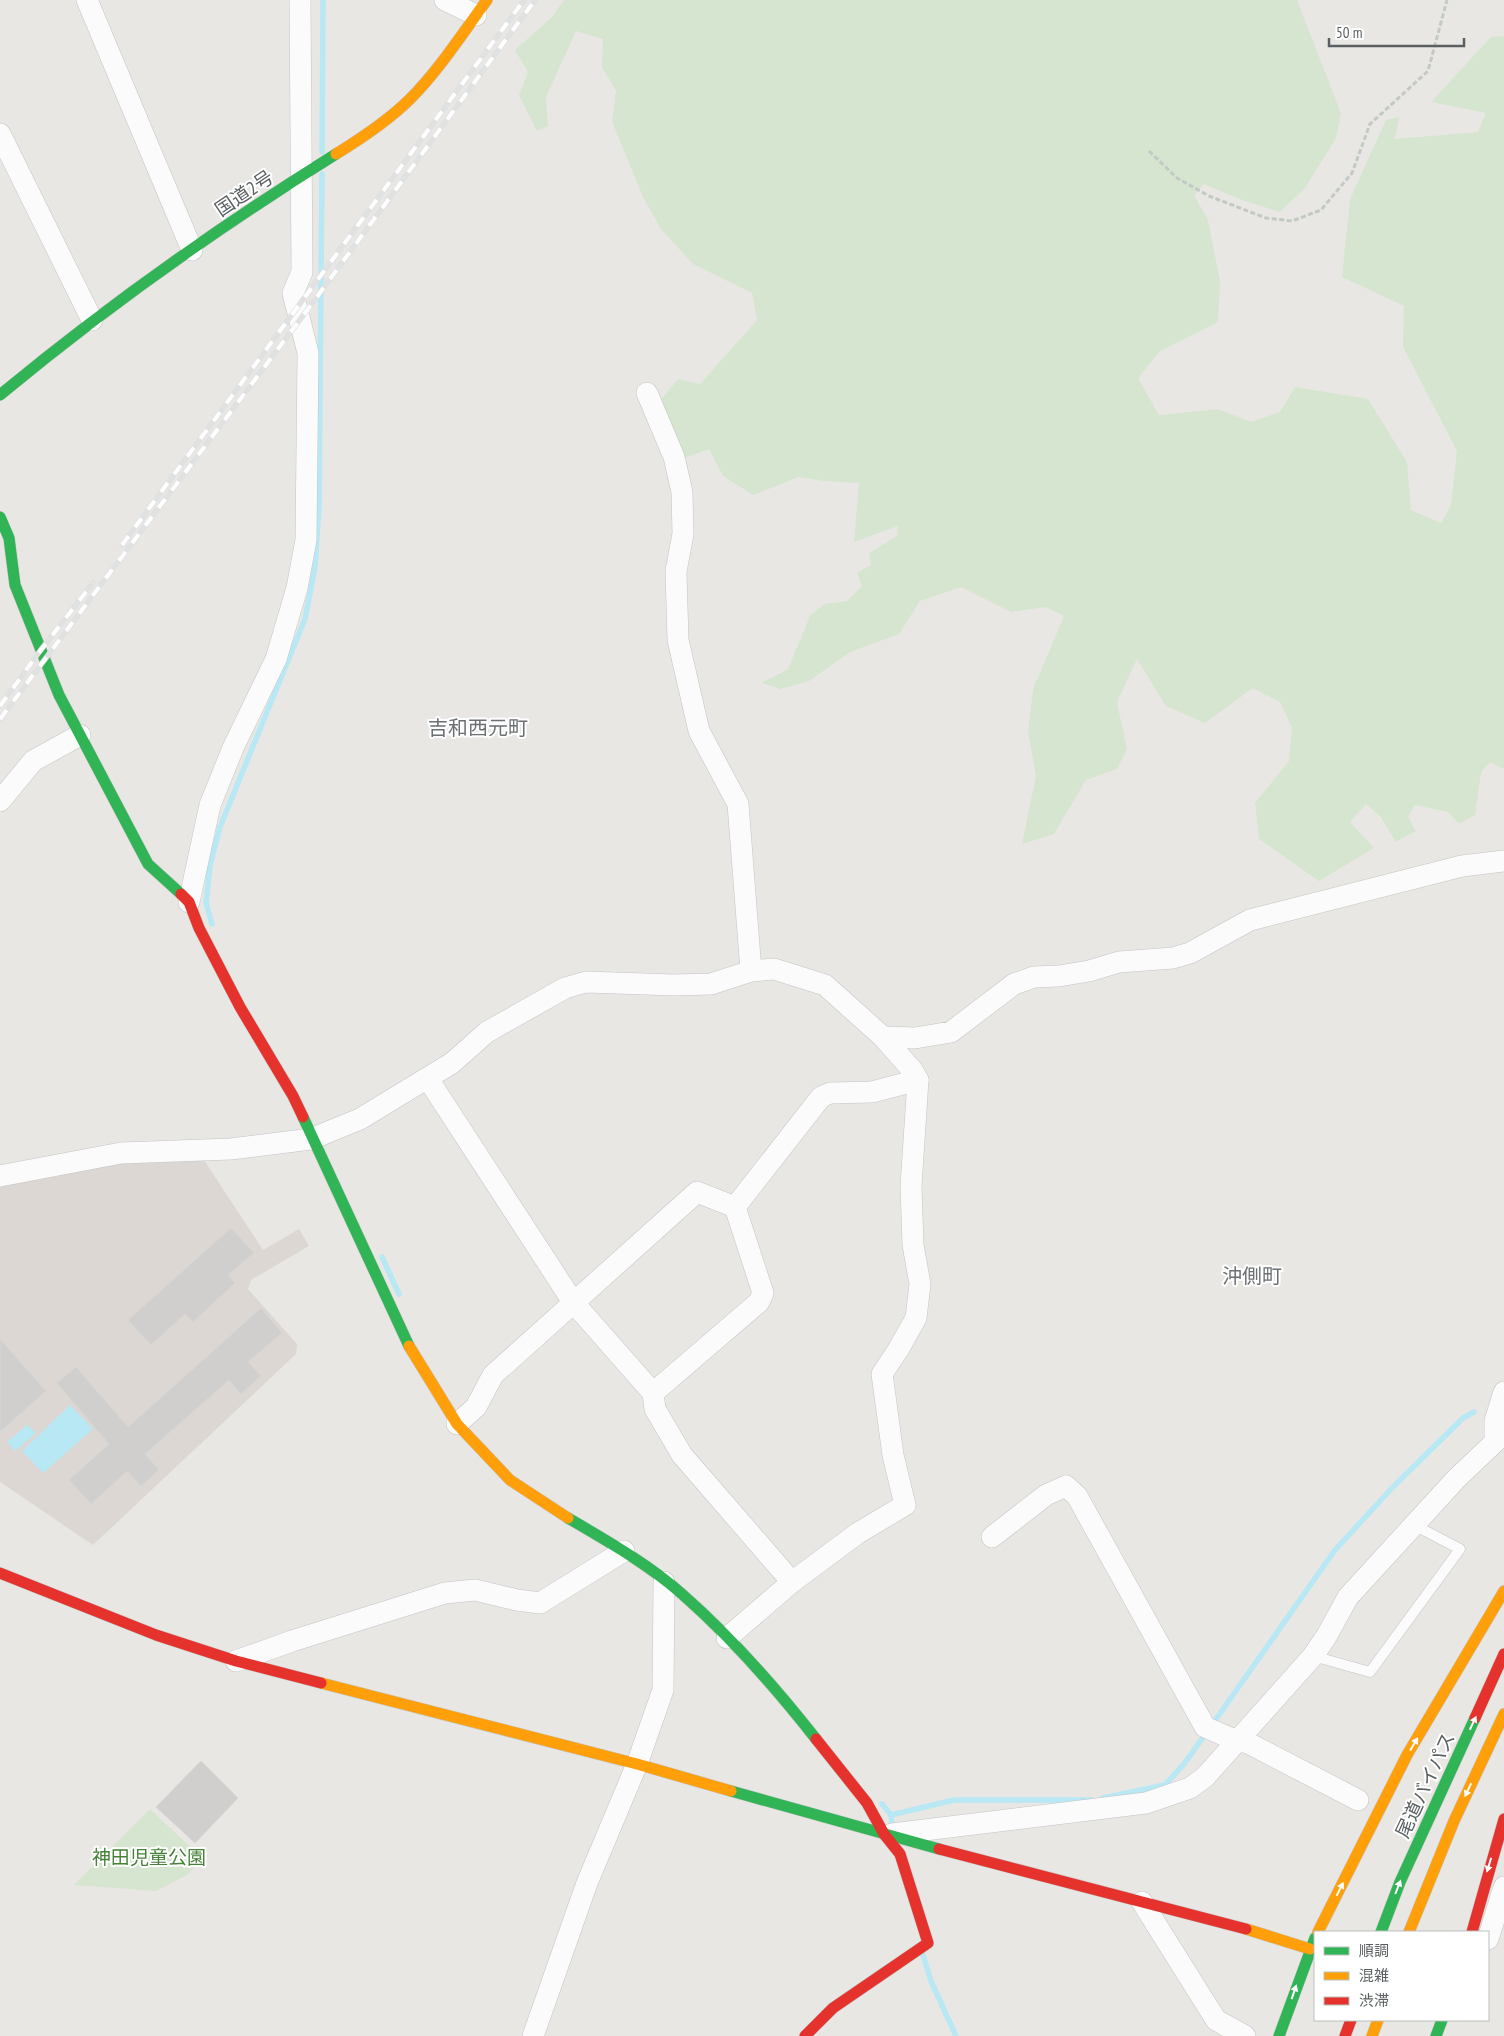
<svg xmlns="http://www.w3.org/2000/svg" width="1504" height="2036" font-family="'PT Sans Narrow','Noto Sans JP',sans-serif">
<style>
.education{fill:#dcd7d3}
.green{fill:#d6e5cf}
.water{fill:#b7e8f4}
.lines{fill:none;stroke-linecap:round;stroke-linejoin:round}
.stream{stroke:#b7e8f4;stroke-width:5.5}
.building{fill:#d1cfcd;stroke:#d8d6d3}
.lane-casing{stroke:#c3c4c4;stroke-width:11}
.street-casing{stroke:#c3c4c4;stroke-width:22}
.fast-casing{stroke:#c3c4c3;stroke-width:12}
.slow-casing{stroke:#c3c4c3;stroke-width:12}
.jam-casing{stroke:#c3c4c3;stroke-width:12}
.path{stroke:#c3c9c4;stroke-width:3;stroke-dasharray:5 2.5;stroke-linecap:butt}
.lane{stroke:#fcfbfb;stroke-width:10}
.street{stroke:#fcfbfb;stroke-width:21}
.fast{stroke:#30b455;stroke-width:11}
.slow{stroke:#ff9f0a;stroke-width:11}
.jam{stroke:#e5322d;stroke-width:11}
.rail-casing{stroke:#e0e1e1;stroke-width:5.5}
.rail{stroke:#fff;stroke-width:4;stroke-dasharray:11;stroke-linecap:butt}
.oneway{fill:#fff}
.labels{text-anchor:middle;stroke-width:4;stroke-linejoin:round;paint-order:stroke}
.street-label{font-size:19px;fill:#5a5f61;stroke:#fff}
.park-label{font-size:19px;fill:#468238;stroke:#fff}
.neighbourhood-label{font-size:20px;fill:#6b7173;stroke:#fff}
</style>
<rect width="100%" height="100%" fill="#e9e7e4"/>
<path class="education" d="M200,1154l63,96 36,-21 10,17 -58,34 -3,9 49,55 -1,10 -203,191 -93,-63v-300l121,-24z"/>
<g class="green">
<path d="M564,0h733l44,113 -5,25 -31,50 -25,24 -38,-12 -38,-16 -10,11 14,25 12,61 -2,41 -58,29 -22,27 21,37 59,-6 33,13 29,-10 15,-25 73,12 39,63 4,48 30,13 10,-18 6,-54 -54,-104 1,-41 -62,-29 8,-78 36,-79 13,-3 -4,22 83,-7 8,-19 -55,-11 60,-65 13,-1v733l-14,-7 -9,10 -6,43 -16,9 -11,-12 -33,-7 -7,12 8,14 -20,11 -16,-26 -14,-12 -16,18 24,26 -55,33 -60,-42 -4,-36 34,-42 3,-33 -12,-26 -27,-14 -48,35 -39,-17 -29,-47 -20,43 10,47 -10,20 -31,11 -32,54 -32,10 14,-68 -8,-44 5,-43 31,-73 -18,-9 -35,5 -50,-25 -41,14 -21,33 -49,18 -41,29 -29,8 -18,-6 26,-14 22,-53 14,-12 23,-3 15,-15 -5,-13 14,-8 -2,-12 28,-17 1,-10 -44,16 5,-59 -34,-2 -26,-4 -46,18 -30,-19 -14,-27 -27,10 -29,-50 25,-30 22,5 57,-64 -5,-27 -59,-29 -32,-35 -18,-32 -31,-75 4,-31 -14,-24 1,-28 -27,-8 -30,66 2,29 -11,5 -18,-36 9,-23 -13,-22 37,-33z"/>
<path d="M150,1809l52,49 -15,17 -31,16 -82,-6z"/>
</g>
<g class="water">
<path d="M70,1405l23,24 -50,44 -21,-22z"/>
<path d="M27,1425l9,8 -21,18 -8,-9z"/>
</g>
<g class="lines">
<g class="stream">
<path d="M322,152l1,-152"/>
<path d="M212,924l-6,-21 4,-38 10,-38 85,-208 10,-52 4,-60 3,-333"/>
<path d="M382,1257l17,37"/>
<path d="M1214,1722l121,-172 57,-62 71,-70 11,-6"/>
<path d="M1103,1798l62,-13 19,-21 20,-28"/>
<path d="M882,1804l9,11 1,9"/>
<path d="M891,1815l63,-15h138"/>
<path d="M923,1955l8,26 25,55"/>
</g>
</g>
<g class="building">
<path d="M231,1228l23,25 -26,22 7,8 -42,39 -8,-8 -34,31 -23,-25z"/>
<path d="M261,1308l21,25 -34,29 13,14 -20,18 -12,-14 -84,74 14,16 -18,16 -14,-15 -36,33 -22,-24 40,-36 -52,-61 19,-16 52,60z"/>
<path d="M0,1339l46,52 -46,41z"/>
<path d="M201,1761l37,37 -43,45 -39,-36z"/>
</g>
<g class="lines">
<g class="lane-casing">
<path id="lane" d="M1313,1656l57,16 90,-123 -46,-24"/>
</g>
<g class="street-casing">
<g id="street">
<path d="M87,0l105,250"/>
<path d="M445,0l31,15"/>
<path d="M0,134l92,186"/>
<path d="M647,393l27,64 8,35 1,42 -7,37 2,69 21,91 39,73 13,167"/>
<path d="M0,801l33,-40 47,-26"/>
<path d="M189,902l21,-97 23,-57 43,-89 21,-71 9,-48 2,-187 -15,-60 9,-21 -2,-272"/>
<path d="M883,1037l32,1 36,-6 63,-48 20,-7 25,-1 30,-5 30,-9 54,-4 17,-5 60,-33 212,-54 42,-5"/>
<path d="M428,1079l145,223 80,91 2,16 27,46 110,127"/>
<path d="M0,1176l121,-23 110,-4 80,-10 49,-20 92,-56 35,-31 78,-44 21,-6 88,3 37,-1 40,-13 23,-2 51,16 58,52 30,34 5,9 -7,106 2,59 7,39 -4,34 -18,32 -16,24 11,81 12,50 -47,28 -66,49 -65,56"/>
<path d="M735,1207l86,-110 9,-4 42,-1 46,-12"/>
<path d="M457,1424l19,-17 17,-32 204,-183 38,15 28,86 -4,9 -106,91"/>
<path d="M992,1537l54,-42 20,-9 11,10 128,231 32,14 11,2 110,57"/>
<path d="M236,1661l56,-20 153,-48 30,-3 42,10 23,3 84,-52"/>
<path d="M892,1834l254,-31 44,-15 15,-11 108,-121 13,-19 22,-40 109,-119 38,-36v-21l9,-29"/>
<path d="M1142,1902l74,118 29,16"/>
<path d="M1488,1939l16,-52"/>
<path d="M533,2036l54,-153 50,-119 26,-74 1,-108"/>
</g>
</g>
<g class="fast-casing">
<g id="fast">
<path d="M0,395c106,-88 219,-168 336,-241"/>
<path d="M0,517l9,21 6,47 44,110 89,169 33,30"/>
<path d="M303,1117l106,229"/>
<path d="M568,1518c39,23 80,46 114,76 49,43 94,94 134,145"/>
<path d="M731,1791l208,58"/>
<path d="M1381,1932l19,-50 75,-164"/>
<path d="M1279,2036l36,-98"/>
<path d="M1436,2036l6,-16"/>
</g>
</g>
<g class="slow-casing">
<g id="slow">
<path d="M336,154c26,-16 52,-33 74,-55 29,-29 52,-65 77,-99"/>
<path d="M409,1346l48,78 53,56 58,38"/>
<path d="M321,1683l316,81 94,27"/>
<path d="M1246,1929l64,20"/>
<path d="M1318,1932l89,-177 97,-164"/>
<path d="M1409,1932l45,-111 50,-107"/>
<path d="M1372,2036l6,-16"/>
</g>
</g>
<g class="jam-casing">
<g id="jam">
<path d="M181,894l8,8 10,26 41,79 53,89 10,21"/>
<path d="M0,1573l156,62 80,26 85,22"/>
<path d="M1475,1718l29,-64"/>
<path d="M939,1849l307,80"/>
<path d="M1472,1932l32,-113"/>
<path d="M805,2036l28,-28 95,-65 -28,-89 -16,-20 -17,-31 -51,-64"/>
<path d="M1345,2036l6,-16"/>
</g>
</g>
<path class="path" d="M1149,151l28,27 32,18 57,22 26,3 29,-11 31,-37 18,-49 58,-53 19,-71"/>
<use href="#lane" class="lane"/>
<use href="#street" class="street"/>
<use href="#fast" class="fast"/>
<use href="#slow" class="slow"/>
<use href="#jam" class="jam"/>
<g class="rail-casing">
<g id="rail">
<path d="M122,545l402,-545"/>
<path d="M0,706l40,-55 53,-68"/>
<path d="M0,719l308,-410 227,-309"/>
</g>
</g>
<use href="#rail" class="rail"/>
</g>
<defs><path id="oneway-solid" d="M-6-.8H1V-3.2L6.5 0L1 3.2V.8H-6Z" transform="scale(1.25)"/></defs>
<g class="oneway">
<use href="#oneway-solid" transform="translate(1473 1723) rotate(-65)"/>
<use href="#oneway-solid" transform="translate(1414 1744) rotate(-59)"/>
<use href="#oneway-solid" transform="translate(1468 1790) rotate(115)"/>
<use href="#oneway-solid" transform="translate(1489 1865) rotate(107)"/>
<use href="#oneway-solid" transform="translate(1398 1887) rotate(-69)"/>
<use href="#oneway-solid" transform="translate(1340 1889) rotate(-63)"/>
<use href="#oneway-solid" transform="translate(1294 1992) rotate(-71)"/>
</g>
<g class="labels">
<g class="street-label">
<text transform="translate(244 193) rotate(-34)" y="7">国道2号</text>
<text transform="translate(1425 1785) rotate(-65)" y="7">尾道バイパス</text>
</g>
<g class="park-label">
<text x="149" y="1864">神田児童公園</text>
</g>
<g class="neighbourhood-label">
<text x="478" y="735">吉和西元町</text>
<text x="1252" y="1283">沖側町</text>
</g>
</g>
<rect x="1314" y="1931" width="175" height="90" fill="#ffffff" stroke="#bdbfc0"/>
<rect x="1324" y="1947" width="25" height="8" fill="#30b455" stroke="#bdbfc0"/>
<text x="1359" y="1956" font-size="15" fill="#5a5f61">順調</text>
<rect x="1324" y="1972" width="25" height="8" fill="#ff9f0a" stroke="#bdbfc0"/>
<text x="1359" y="1981" font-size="15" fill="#5a5f61">混雑</text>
<rect x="1324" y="1997" width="25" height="8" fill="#e5322d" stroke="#bdbfc0"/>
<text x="1359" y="2006" font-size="15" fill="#5a5f61">渋滞</text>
<path d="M1329 38v8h135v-8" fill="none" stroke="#5a5f61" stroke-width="2.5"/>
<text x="1336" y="38" font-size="15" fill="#5a5f61" stroke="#ffffff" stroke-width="4" paint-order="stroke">50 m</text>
</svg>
